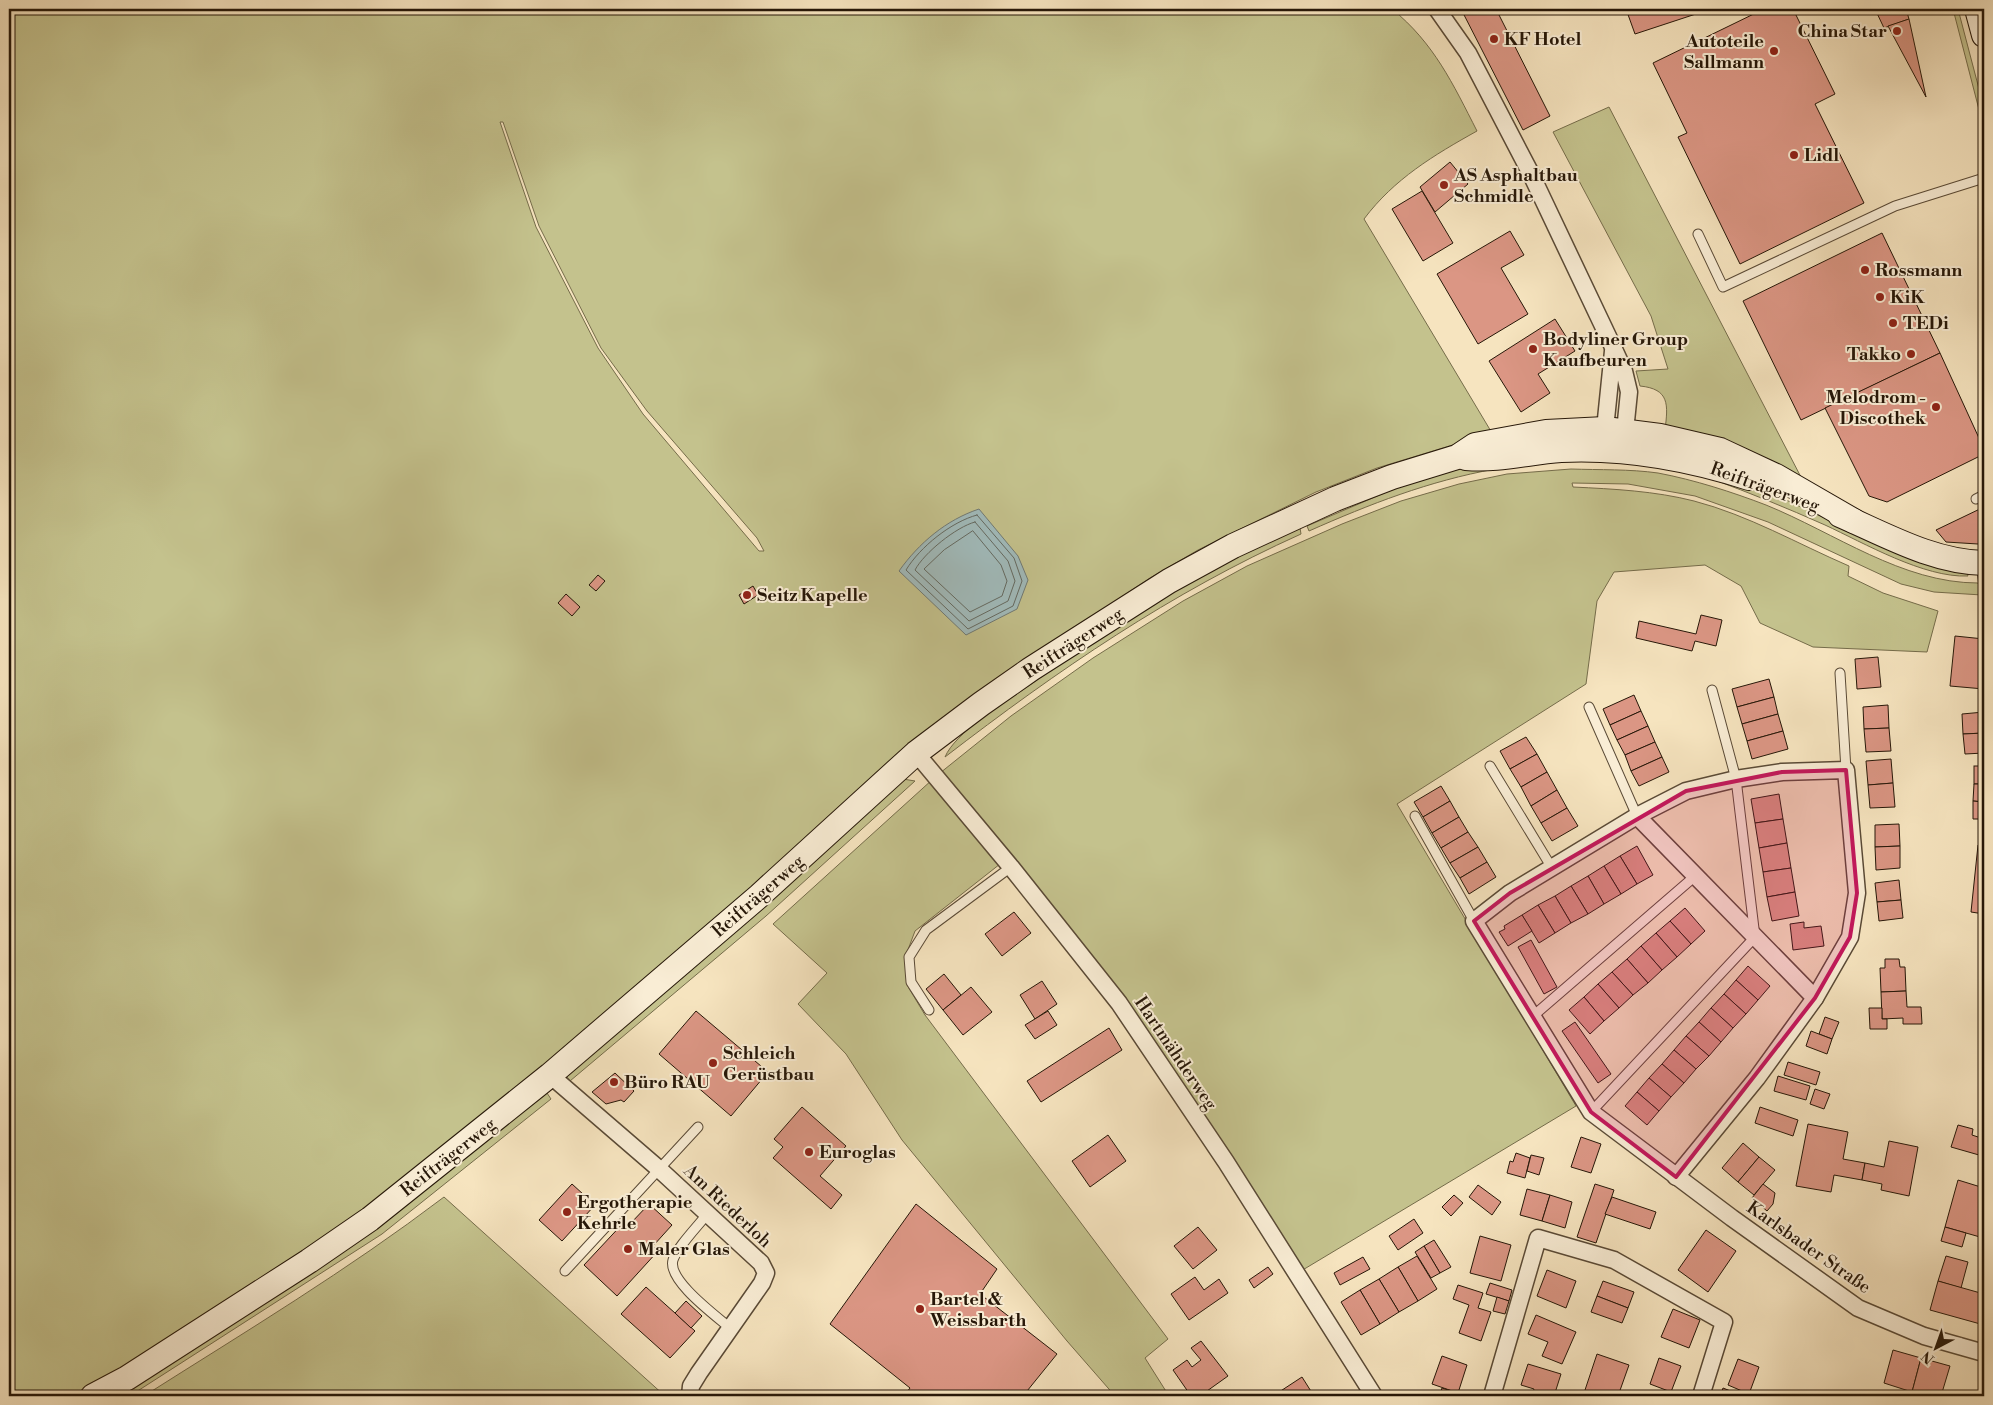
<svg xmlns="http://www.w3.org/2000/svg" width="1993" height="1405" font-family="'Libre Bodoni',serif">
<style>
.green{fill:#c4c28d;stroke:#756c4a;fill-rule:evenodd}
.water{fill:#a1bcbd;stroke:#707a75}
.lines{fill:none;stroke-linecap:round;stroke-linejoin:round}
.shore{stroke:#646a62;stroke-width:1}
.building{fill:#db9684;stroke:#261708}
.lane-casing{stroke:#5a4a36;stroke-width:11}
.street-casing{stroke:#5a4a36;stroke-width:19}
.secondary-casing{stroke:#261708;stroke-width:26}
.lane{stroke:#f9edd5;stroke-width:9}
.street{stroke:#f9edd5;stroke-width:16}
.secondary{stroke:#f9edd5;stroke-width:24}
.marked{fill:#c2185b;fill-opacity:0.2;stroke:#c2185b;stroke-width:4;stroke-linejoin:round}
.poi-dot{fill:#8f2418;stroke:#f9edd5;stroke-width:2}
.labels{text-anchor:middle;stroke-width:4;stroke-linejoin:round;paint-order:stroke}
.poi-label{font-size:18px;font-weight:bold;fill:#261708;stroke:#f9edd5;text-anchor:start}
.street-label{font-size:18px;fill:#261708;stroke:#f9edd5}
</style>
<rect width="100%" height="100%" fill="#f6e4bf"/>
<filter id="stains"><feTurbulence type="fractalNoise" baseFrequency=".004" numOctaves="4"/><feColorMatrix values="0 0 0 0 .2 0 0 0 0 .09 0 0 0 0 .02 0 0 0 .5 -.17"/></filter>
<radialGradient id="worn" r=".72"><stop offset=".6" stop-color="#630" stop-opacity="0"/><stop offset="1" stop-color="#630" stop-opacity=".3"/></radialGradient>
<g class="green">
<path d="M9,9h1383c42,34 61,75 85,122 -43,24 -83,48 -113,88l128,214 -115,35 -61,24 -118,58 -48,28 -125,83 -120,86 -153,141 -257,218 -131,105 -58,41 -186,118 -50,26h-61zM500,122h3l36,104 62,122 46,63 110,127 7,13h-5l-116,-137 -45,-66 -62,-121z"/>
<path d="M1953,9h5l26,99v21z"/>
<path d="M1609,107l194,374 -138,-51c3,-25 5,-41 -25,-44l-4,-15 32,-2 -17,-53 -98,-184z"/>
<path d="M1495,463v6c-66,12 -125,35 -186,62l-2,-5 89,-38 60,-19z"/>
<path d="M1571,469c28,1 59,0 87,4 37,7 74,19 108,32 69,28 136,78 212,78l4,12 -48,-3 -33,-8 -133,-62 -73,-26 -67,-12 -56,-1 1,4c41,2 82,4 121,14 54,14 104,43 155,65l-1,10 35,17 55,18 -11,41 -114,-5 -53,-24 -19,-37 -36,-21 -91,7 -17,29 -11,83 -189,120 179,302 -275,165 -71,-112 -290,-386 71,-57 82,-58 90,-57 64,-35 95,-42 59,-23 58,-17 48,-10z"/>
<path d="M1712,479l40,5 160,75 43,13 12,1 1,3c-44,2 -104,-33 -143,-51 -38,-17 -75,-32 -113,-46z"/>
<path d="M1300,528l1,6c-131,59 -243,136 -356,223 10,-24 57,-53 79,-68 50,-35 101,-70 153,-100 39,-24 81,-42 123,-61z"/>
<path d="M903,779l12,2 -149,135 -196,165 -4,-5z"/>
<path d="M933,779l67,85 -85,67 -9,24 1,30 18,30 243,324 -23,19 24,38h-54l-48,-55 -165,-201 -56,-86 -48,-50 29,-31 -54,-49z"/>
<path d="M547,1093l4,6 -169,135 -246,158 -7,4h-18l267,-169z"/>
<path d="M444,1197l221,199h-521c101,-64 204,-126 300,-199z"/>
</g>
<path class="water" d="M979,509l39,47 10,24 -11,29 -51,26 -67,-64c20,-28 47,-51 80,-62z"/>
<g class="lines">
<g class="shore">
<path d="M977,515l37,43 8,23 -9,25 -45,23 -62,-59c14,-23 45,-48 71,-55z"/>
<path d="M975,522l33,39 7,20 -7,20 -39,20 -54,-51c9,-17 41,-43 60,-48z"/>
<path d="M973,531l28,34 6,16 -5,15 -32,16 -46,-43 20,-19z"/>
</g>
</g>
<g class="building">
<path d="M1461,9h35l54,107 -27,14z"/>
<path d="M1626,9h85l-76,25z"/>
<path d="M1764,9h29l42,85 -20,10 49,99 -124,61 -62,-127 9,-4 -34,-70z"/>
<path d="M1875,9h31l3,10 -25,9z"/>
<path d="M1909,19l17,78 -38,-71z"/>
<path d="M1450,162l18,22 -33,28 -15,-25z"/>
<path d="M1422,191l31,52 -30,18 -31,-52z"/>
<path d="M1510,231l14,24 -23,13 27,46 -50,30 -41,-70z"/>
<path d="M1882,233l58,120 -139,67 -58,-119z"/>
<path d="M1555,319l20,32 -37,23 12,19 -29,19 -32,-51z"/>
<path d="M1940,353l44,96v5l-97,48 -18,-6 -44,-88z"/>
<path d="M1984,507v35l-6,2 -32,-2 -10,-12z"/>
<path d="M598,575l7,6 -9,10 -7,-6z"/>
<path d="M753,586l5,9 -14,9 -5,-9z"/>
<path d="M566,594l14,13 -8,9 -14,-13z"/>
<path d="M1701,615l21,5 -6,26 -21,-5 -3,10 -56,-13 3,-17 57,13z"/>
<path d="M1955,636l29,3v50l-34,-3z"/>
<path d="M1878,657l3,30 -24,2 -2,-30z"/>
<path d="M1769,679l5,18 -37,10 -5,-18z"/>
<path d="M1634,695l7,16 -31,14 -7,-16z"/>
<path d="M1774,697l4,17 -36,10 -5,-17z"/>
<path d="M1888,705l1,23 -25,1 -1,-22z"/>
<path d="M1641,711l7,15 -31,14 -7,-15z"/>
<path d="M1984,712v21l-21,1 -1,-20z"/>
<path d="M1778,714l5,17 -36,10 -5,-17z"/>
<path d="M1648,726l7,16 -30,13 -8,-15z"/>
<path d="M1889,728l2,23 -25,1 -2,-23z"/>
<path d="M1783,731l5,18 -36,10 -5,-18z"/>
<path d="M1984,733v20l-19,1 -2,-20z"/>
<path d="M1526,737l11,17 -27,15 -10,-18z"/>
<path d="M1655,742l7,15 -31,14 -6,-16z"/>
<path d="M1537,754l10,18 -26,15 -11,-18z"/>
<path d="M1662,757l7,15 -30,14 -8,-15z"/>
<path d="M1891,759l2,24 -25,2 -2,-24z"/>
<rect x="1974" y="766" width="10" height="18"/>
<path d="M1547,772l10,18 -26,16 -10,-19z"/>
<path d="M1893,783l2,24 -25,1 -2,-23z"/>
<path d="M1974,784h10v18l-11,-1z"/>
<path d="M1441,786l9,15 -27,16 -9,-15z"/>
<path d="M1557,790l10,18 -26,15 -10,-17z"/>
<path d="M1779,794l4,25 -28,4 -4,-24z"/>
<path d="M1450,801l9,16 -27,16 -9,-16z"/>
<path d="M1973,801l11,1v17h-11z"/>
<path d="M1567,808l11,18 -26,15 -11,-18z"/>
<path d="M1459,817l9,15 -27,16 -9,-15z"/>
<path d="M1783,819l4,24 -28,5 -4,-25z"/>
<path d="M1899,824l1,22 -25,1v-22z"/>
<path d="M1468,832l10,15 -28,16 -9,-15z"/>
<path d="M1787,843l4,25 -28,4 -4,-24z"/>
<path d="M1978,845h6v69l-13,-2z"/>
<path d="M1637,846l16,29 -16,9 -17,-28z"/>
<path d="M1900,846v22l-24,2 -1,-23z"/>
<path d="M1478,847l9,15 -27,16 -10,-15z"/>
<path d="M1620,856l17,28 -16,10 -17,-28z"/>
<path d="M1487,862l9,15 -27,17 -9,-16z"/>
<path d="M1604,866l17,28 -17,10 -16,-28z"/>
<path d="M1791,868l4,24 -28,5 -4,-25z"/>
<path d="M1588,876l16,28 -16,10 -17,-28z"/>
<path d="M1899,880l2,20 -24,2 -2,-19z"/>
<path d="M1571,886l17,28 -17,9 -16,-27z"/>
<path d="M1795,892l4,24 -27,5 -5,-24z"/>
<path d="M1555,896l16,27 -16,10 -17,-28z"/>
<path d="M1901,900l2,18 -24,3 -2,-19z"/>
<path d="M1538,905l17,28 -16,10 -17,-28z"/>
<path d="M1685,908l20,23 -14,13 -21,-23z"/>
<path d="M1014,912l17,21 -29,23 -17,-22z"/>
<path d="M1522,915l10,16 -24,15 -9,-14 6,-3 -1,-3z"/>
<path d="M1670,921l21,23 -14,13 -21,-24z"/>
<path d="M1804,922v6l17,-2 3,20 -31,4 -3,-26z"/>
<path d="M1656,933l21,24 -15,13 -21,-24z"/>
<path d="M1531,940l26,47 -13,7 -26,-47z"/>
<path d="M1641,946l21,24 -14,13 -21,-24z"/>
<path d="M1627,959l21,24 -15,12 -21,-23z"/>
<path d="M1885,959h14l1,8h5l1,24 -25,1 -1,-24h5z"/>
<path d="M1748,966l22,20 -12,14 -22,-20z"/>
<path d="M1612,972l21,23 -14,13 -21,-24z"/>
<path d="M944,974l17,21 -18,15 -17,-21z"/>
<path d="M1736,980l22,20 -12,14 -22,-20z"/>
<path d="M1042,981l15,23 -22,15 -15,-24z"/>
<path d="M1598,984l21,24 -15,13 -20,-24z"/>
<path d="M971,987l21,25 -29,23 -20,-25z"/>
<path d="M1906,991l1,16h14l1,17h-19v-6l-21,1 -1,-27z"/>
<path d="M1724,994l22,20 -13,14 -22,-20z"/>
<path d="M1584,997l20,24 -14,13 -21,-24z"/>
<path d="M1711,1008l22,20 -12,14 -22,-20z"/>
<path d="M1869,1008h13v11h5v10h-17z"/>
<path d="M696,1011l72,61 -37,44 -72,-62z"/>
<path d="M1048,1011l9,14 -22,14 -10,-14z"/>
<path d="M1825,1017l14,5 -7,17 -13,-5z"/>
<path d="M1575,1022l36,52 -13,9 -36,-52z"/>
<path d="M1699,1022l22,20 -12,14 -23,-20z"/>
<path d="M1109,1028l13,22 -81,52 -14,-21z"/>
<path d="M1811,1031l21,8 -5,15 -21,-8z"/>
<path d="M1686,1036l23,20 -13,13 -22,-19z"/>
<path d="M1674,1050l22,19 -12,14 -22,-19z"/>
<path d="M1788,1062l32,10 -4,13 -32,-10z"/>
<path d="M1662,1064l22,19 -13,14 -22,-19z"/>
<path d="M615,1073l19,18 -10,11 -3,-2 -15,4 -14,-12z"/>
<path d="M1778,1076l32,10 -4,14 -32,-9z"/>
<path d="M1649,1078l22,19 -12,14 -22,-19z"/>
<path d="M1815,1089l15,5 -6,15 -14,-5z"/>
<path d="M1637,1092l22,19 -12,14 -22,-19z"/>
<path d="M802,1107l44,39 -26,30 22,19 -11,14 -58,-51 10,-11 -9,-8z"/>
<path d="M1760,1107l38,13 -5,16 -38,-13z"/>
<path d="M1808,1124l40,8 -5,27 22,4 -3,17 -28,-5 -3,17 -35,-6z"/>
<path d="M1958,1125l15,4 -1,6 12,4 -5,16 -28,-8z"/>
<path d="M1108,1135l18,26 -36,26 -18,-26z"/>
<path d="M1581,1137l20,7 -10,29 -20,-6z"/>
<path d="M1889,1141l29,6 -9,49 -28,-6 1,-6 -20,-4 3,-17 19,4z"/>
<path d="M1743,1143l16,14 -21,25 -16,-14z"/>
<path d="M1516,1153l14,5 -5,20 -18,-5 3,-12 3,1z"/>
<path d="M1531,1155l13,3 -5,17 -12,-4z"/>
<path d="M1759,1157l16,13 -21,25 -16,-13z"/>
<path d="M1958,1180l26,8v33l-4,16 -35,-10z"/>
<path d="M572,1184l23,21 -33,36 -23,-21z"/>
<path d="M1595,1184l19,6 -18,53 -19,-6z"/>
<path d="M1763,1184l12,9 -2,11 -6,7 -15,-13z"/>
<path d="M1478,1185l23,17 -9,13 -23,-18z"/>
<path d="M1527,1189l23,6 -8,26 -22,-6z"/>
<path d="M1454,1195l9,8 -12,13 -9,-9z"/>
<path d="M1550,1195l22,7 -7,26 -23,-7z"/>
<path d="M1612,1197l44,15 -6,17 -45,-15z"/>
<path d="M649,1204l23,21 -19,21 5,5 -41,45 -33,-31 42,-45 4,4z"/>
<path d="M916,1204l81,65 -17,25 77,60 -34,42h-119l6,-8 -80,-64z"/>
<path d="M1414,1219l9,14 -25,17 -9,-14z"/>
<path d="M1198,1227l19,23 -24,19 -19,-23z"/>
<path d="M1945,1227l21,6 -4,14 -21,-6z"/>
<path d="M1706,1230l30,21 -28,41 -30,-22z"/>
<path d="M1480,1236l31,9 -10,36 -31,-8z"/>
<path d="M1434,1240l17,27 -11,6 -16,-27z"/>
<path d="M1424,1246l16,27 -9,5 -16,-26z"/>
<path d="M1417,1256l20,33 -19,12 -20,-34z"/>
<path d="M1946,1256l22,6 -7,26 -23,-7z"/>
<path d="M1363,1257l7,12 -30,16 -6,-12z"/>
<path d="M1268,1267l5,7 -19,14 -5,-8z"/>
<path d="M1398,1267l20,34 -19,11 -20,-33z"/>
<path d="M1547,1270l29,11 -10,27 -29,-12z"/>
<path d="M1195,1277l9,13 15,-11 9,14 -39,27 -18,-26z"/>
<path d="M1379,1279l20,33 -19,12 -20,-34z"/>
<path d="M1603,1281l31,11 -6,16 -31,-12z"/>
<path d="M1938,1281l46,13v31l-54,-15z"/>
<path d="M1490,1283l22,7 -3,11 -23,-7z"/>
<path d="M1458,1285l25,8 -5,15 13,4 -10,29 -22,-8 10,-28 -16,-6z"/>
<path d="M646,1287l49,44 -25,27 -49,-44z"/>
<path d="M1360,1290l20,34 -19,11 -20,-33z"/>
<path d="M1597,1296l31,12 -6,15 -31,-11z"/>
<path d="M1497,1297l12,4 -4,13 -12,-3z"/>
<path d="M686,1301l16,15 -11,12 -16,-15z"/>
<path d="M1673,1309l27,11 -11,28 -28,-11z"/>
<path d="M1536,1315l40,17 -14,32 -20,-8 6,-14 -20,-8z"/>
<path d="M1201,1341l27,35 -28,20h-9l-18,-26 14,-10 5,7 9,-7 -10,-12z"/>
<path d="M1893,1350l28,8 -9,34 -28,-9z"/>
<path d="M1597,1354l32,11 -11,31h-24l-10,-3z"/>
<path d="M1442,1356l25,9 -9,28 -26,-9z"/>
<path d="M1659,1358l22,8 -10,26 -21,-8z"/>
<path d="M1921,1358l29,8 -9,30h-13l-16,-4z"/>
<path d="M1738,1359l21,8 -10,27 -21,-9z"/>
<path d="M1528,1364l33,10 -7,22h-22l2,-7 -13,-4z"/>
<path d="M1302,1377l12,19h-41z"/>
<path d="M1442,1388l16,5 10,3h-29z"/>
<path d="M1723,1388l20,8h-23z"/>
</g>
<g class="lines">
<g class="lane-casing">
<g id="lane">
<path d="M1698,234l25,53 172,-81 89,-28"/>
<path d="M1976,499l8,-4"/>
<path d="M1981,564l3,22"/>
<path d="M1840,673l6,97"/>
<path d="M1589,707l48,109"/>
<path d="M1490,766l62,102"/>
<path d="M1415,816l59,105"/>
<path d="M929,1010l-18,-28 -2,-25 17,-27 85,-63"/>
<path d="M1532,1017l162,-140"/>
<path d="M1591,1112l164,-175 -19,-158 -24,-89"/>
<path d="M708,1213c-9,12 -31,34 -35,47 -6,20 42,55 57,68"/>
<path d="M565,1271l133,-144"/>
</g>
</g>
<g class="street-casing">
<g id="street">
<path d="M1437,9l31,44 62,119 83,175 11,24 5,21 -4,39"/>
<path d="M1610,438l-5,-9 8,-78"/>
<path d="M916,753l95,114 108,136 107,159 148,234"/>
<path d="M1637,816l178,182 -58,80 -81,99"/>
<path d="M1815,998l35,-61 7,-44 -11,-123 -64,2 -46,7 -50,12 -49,25 -127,77 -36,28 117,191 141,106 126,90 66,28 60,17"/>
<path d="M550,1075l109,94 102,94 5,10 -4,10 -63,90 -8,13 -1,10"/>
<path d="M1492,1396l46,-158 76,22 110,62 -23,74"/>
</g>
</g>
<g class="secondary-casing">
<g id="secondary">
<path d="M1977,9l7,26"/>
<path d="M1466,458c32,3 64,-6 95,-8 65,-3 126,8 188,28"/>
<path d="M1840,515c46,20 93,47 144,48"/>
<path d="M93,1396l34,-18 182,-117 61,-42 180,-144 209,-179 157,-143 65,-49 50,-35 138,-88 64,-35 102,-47 57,-22 65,-20 18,-12 71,-13 59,-3 55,7 60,14 56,26 78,45"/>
</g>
</g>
<use href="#lane" class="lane"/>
<use href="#street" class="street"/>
<use href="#secondary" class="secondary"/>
</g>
<path class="marked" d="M1846,770l11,123 -7,44 -35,61 -139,179 -85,-65 -117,-191 36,-28 176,-102 96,-19z"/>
<g class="poi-dot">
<circle cx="1897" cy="31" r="5"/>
<circle cx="1494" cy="39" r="5"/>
<circle cx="1774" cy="51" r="5"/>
<circle cx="1794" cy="155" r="5"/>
<circle cx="1444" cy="185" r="5"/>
<circle cx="1865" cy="270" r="5"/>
<circle cx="1880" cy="297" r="5"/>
<circle cx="1893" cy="323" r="5"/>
<circle cx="1533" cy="349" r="5"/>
<circle cx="1911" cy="354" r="5"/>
<circle cx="1936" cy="407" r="5"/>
<circle cx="747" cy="595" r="5"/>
<circle cx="713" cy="1063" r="5"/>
<circle cx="614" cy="1082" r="5"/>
<circle cx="809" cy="1152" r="5"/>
<circle cx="567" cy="1212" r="5"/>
<circle cx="628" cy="1249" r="5"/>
<circle cx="920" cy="1309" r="5"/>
</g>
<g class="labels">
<g class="poi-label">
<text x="1887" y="37" text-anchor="end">China Star</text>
<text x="1504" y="45">KF Hotel</text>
<text x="1764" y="47" text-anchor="end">Autoteile<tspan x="1764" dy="21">Sallmann</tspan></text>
<text x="1804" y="161">Lidl</text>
<text x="1454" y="181">AS Asphaltbau<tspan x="1454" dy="21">Schmidle</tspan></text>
<text x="1875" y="276">Rossmann</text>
<text x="1890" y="303">KiK</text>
<text x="1903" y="329">TEDi</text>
<text x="1543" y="345">Bodyliner Group<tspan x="1543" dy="21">Kaufbeuren</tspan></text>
<text x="1901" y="360" text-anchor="end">Takko</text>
<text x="1926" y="403" text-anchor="end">Melodrom -<tspan x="1926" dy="21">Discothek</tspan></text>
<text x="757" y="601">Seitz Kapelle</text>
<text x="723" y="1059">Schleich<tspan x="723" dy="21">Gerüstbau</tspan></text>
<text x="624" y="1088">Büro RAU</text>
<text x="819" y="1158">Euroglas</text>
<text x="577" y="1208">Ergotherapie<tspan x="577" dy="21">Kehrle</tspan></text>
<text x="638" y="1255">Maler Glas</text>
<text x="930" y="1305">Bartel &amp;<tspan x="930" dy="21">Weissbarth</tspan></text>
</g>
<g class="street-label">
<text transform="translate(1765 487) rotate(20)" y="6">Reifträgerweg</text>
<text transform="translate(1073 643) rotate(-33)" y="6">Reifträgerweg</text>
<text transform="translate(758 896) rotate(-41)" y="6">Reifträgerweg</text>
<text transform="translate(1176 1053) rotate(56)" y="6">Hartmähderweg</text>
<text transform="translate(448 1157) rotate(-38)" y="6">Reifträgerweg</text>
<text transform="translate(728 1206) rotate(43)" y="6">Am Riederloh</text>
<text transform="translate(1809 1247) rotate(35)" y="6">Karlsbader Straße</text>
</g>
</g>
<rect width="1993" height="1405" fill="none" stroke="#f6e4bf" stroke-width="30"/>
<rect x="10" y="10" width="1973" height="1385" fill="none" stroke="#261708" stroke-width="2.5"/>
<rect x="15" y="15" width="1963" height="1375" fill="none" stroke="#261708"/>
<g transform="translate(1936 1348) rotate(221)" stroke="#f9edd5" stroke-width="4" paint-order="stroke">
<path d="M0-4L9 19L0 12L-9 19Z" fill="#261708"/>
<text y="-8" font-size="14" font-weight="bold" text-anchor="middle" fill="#261708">N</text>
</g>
<rect width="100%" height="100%" filter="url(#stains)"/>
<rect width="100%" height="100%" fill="url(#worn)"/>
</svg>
